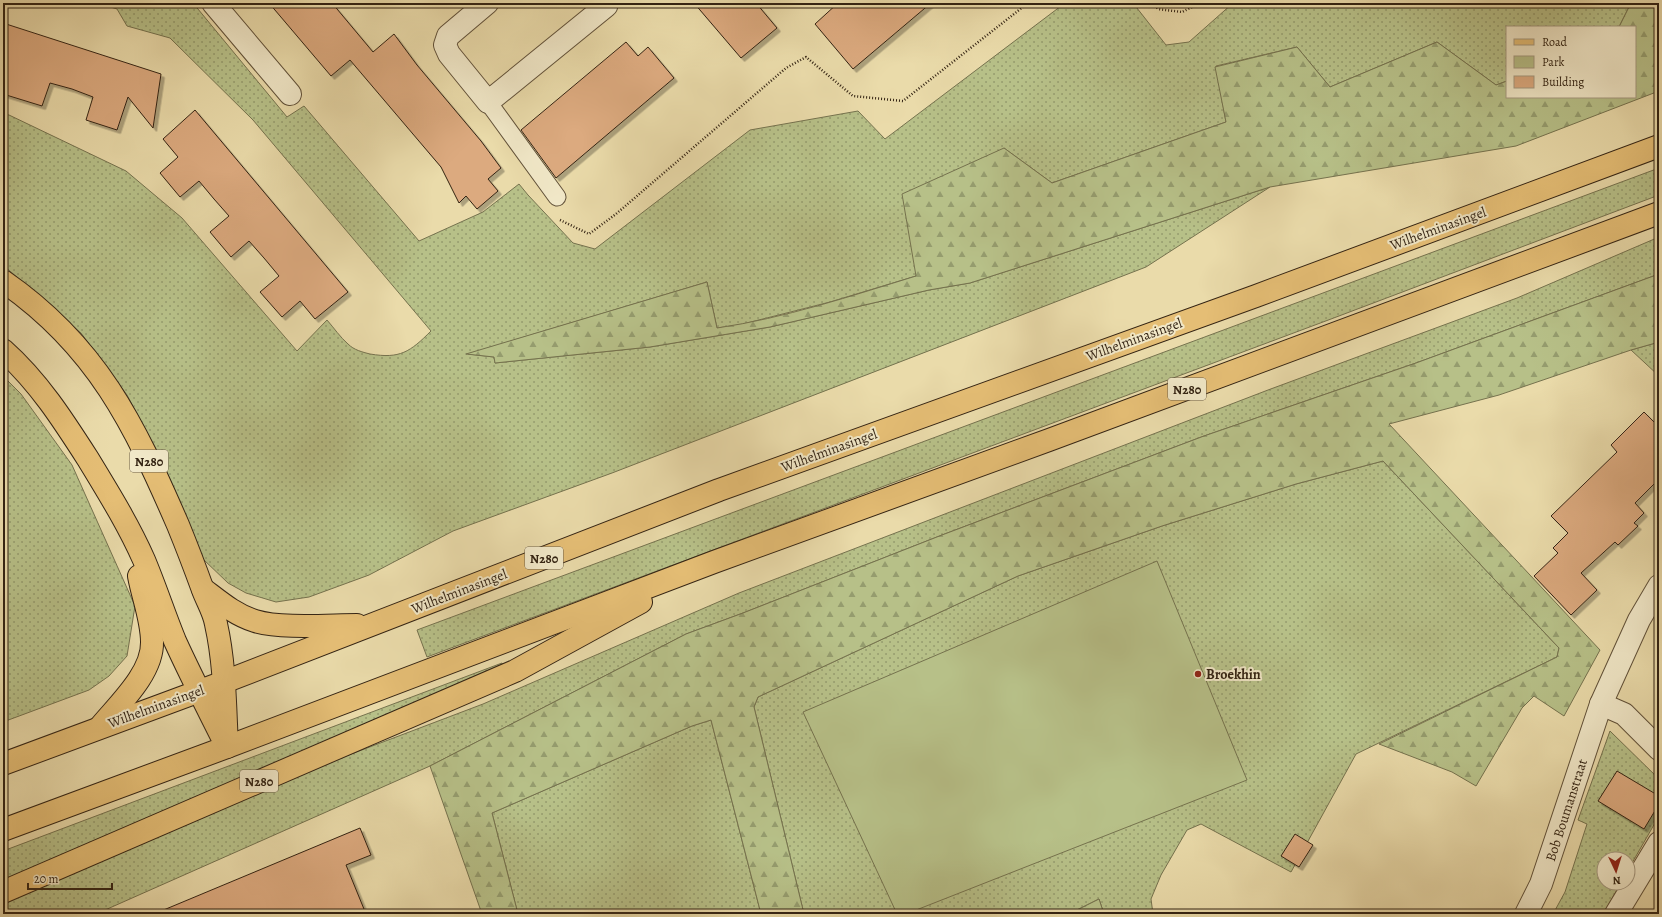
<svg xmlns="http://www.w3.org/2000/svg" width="1662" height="917" font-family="Alegreya,serif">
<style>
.grass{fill:url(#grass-dots);stroke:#75724e}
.forest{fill:url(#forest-firs);stroke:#75724e}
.green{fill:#b7c088;stroke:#75724e}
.building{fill:#dcaa7f;stroke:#332313;filter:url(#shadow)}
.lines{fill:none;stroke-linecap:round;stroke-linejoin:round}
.lane-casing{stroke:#615139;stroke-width:19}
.street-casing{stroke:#615139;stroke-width:24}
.primary-casing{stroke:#332313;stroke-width:24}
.path{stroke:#332313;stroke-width:2.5;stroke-dasharray:1 2;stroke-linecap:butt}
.lane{stroke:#f1e8c8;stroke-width:17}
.street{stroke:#f1e8c8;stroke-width:22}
.primary{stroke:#e5be75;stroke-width:22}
.poi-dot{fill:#8f2418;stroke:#f1e8c8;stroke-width:1.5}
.labels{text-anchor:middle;stroke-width:4;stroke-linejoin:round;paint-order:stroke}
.shield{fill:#f1e8c8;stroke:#6c5e49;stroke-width:1}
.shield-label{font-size:13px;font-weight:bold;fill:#332313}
.street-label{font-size:14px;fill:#332313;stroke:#f1e8c8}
.poi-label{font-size:14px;font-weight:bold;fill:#332313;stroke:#f1e8c8;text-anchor:start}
</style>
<defs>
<pattern id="grass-dots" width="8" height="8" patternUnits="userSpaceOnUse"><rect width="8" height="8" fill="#b7c088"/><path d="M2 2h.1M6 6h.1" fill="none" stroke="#959c6e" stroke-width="1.8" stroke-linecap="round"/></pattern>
<pattern id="forest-firs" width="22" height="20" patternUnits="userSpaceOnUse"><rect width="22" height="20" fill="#b7c088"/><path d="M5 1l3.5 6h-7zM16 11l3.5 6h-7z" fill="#959c6e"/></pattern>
<filter id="shadow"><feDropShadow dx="3.5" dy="3.5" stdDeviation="0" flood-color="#0004"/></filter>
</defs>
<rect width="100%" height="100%" fill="#eadbaa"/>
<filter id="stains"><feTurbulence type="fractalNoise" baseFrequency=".005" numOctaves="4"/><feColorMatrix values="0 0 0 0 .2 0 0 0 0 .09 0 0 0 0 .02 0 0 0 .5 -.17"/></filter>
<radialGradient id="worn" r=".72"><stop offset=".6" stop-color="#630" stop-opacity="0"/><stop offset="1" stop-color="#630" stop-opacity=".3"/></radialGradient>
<g class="grass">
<path d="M98,3h95l94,114 17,-11 115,135 64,-29 36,-28 9,11 45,48 22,6 155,-119 108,-19 27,28 180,-136h68l33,42 23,-3 44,-39h398l-12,24h-112v54l-11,4 -59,-43 -107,45 -33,-40 -81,19 10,56 -174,61 -48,-35 -88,128 -86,26 -91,23 -22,3 -10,-46 -239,72 26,3 1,6 155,-16 120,-20 159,-37 41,-7 300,-96 -124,80 -534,206 -159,58 -84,44 -60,22 -33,5 -30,-9 -18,-10 -25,-24 -62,-137 -14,-27 -46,-62 -78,-68v-151l6,1 117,56 56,47 115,133 30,-31c7,8 13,17 21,24 6,6 14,8 22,10 30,5 40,-2 61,-23l-178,-211 -83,-82 -43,-12 -10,-17z"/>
<path d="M1659,168v27l-328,124 -904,338 -10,-27z"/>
<path d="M1659,237v37l-243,89 -212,73 -262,99 -199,78 -57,21 -256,132 -334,148h-93v-14l264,-114 216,-82 256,-111 529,-203 249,-92z"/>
<path d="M1659,342v34l-28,-26z"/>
<path d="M3,376l18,18 51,71 63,141 -8,50 -18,20 -20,14 -86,32z"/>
<path d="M1383,461l176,187 -2,9 -201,97 -65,118 -90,-48 -14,6 -26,45 -10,24 2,15h-49l-5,-15 -30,15h-265l-50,-207 4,-10 260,-121 144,-50 134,-42z"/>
<path d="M502,663l3,5 -502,215v-32z"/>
<path d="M711,720l50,194h-243l-26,-101 200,-87z"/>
<path d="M1610,731l49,48v37l-31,54v-11h-24v24h17l-18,31h-50l12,-22 22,-68 -9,-4z"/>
</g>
<g class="forest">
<path d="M1631,3h28v88l-143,55 -246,41 -300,96 -41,7 -159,37 -120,20 -155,16 -1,-6 -28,-3 241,-72 10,46c68,-10 134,-32 199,-52l-14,-82 102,-46 48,35 174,-61 -11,-55 82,-20 33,40 107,-45 59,43 11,-4v16h128v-70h-16z"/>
<path d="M1659,274v68l-28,8 -132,45 -110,29 211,226 -36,66 -30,-20 -12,12 -46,78 -24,-14 -73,-28 178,-87 2,-9 -176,-187 -87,23 -134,42 -144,50 -260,121 -4,10 50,207h-43l-50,-194 -19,6 -200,87 26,101h-36l-52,-148 256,-132 57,-21 199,-78 262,-99 212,-73z"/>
<path d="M1099,899l5,15h-35z"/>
</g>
<path class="green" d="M1157,561l90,219 -341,134h-9l-94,-202z"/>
<g class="building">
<path d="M269,3h63l41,49 21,-18 23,31 64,76 20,27 -13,11 10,12 -21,18 -11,-13 -7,7 -18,-36 -91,-107 -19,16z"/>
<path d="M694,3h62l21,25 -36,30z"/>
<path d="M838,3h93l-78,66 -38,-45z"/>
<path d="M3,23l158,51 -8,54 -25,-31 -11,33 -31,-10 7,-23 -21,-8 -22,-6 -8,23 -39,-12z"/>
<path d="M626,42l12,14 10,-9 26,31 -118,100 -35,-48z"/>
<path d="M195,110l153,182 -33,27 -15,-18 -18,16 -22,-25 19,-16 -15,-18 -15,-17 -18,16 -21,-25 19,-16 -15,-17 -15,-18 -19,16 -20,-24 18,-16 -15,-18z"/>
<path d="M1644,412l15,15v52l-24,24 9,10 -10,10 4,3 -20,19 -3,-3 -34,31 16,17 -26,25 -37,-39 24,-23 -5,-5 15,-15 -17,-17 66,-64 -6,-7z"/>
<path d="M1617,771l42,25v8l-15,25 -46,-28z"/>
<path d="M360,828l11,27 -25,10 20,49h-212z"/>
<path d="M1295,834l18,11 -14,22 -18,-11z"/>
</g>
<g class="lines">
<g class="lane-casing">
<path id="lane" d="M488,102l69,95"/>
</g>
<g class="street-casing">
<g id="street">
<path d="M213,3l77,91"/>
<path d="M487,3l-39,33 -3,9 4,9 39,48 118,-96 -1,-3"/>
<path d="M1601,704l23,10 35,35"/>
<path d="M1526,914l15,-30 60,-180 38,-84 20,-34"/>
<path d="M1616,914l43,-71"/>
</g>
</g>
<g class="primary-casing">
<g id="primary">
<path d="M3,281c94,65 131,143 175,244 9,22 17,43 25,65 4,11 11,22 13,34 9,40 9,83 11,123"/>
<path d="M3,350c35,31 60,70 85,109 20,33 40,65 56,101 11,26 20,54 31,81 15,33 32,66 48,98"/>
<path d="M203,589c16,12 32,26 52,32 26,8 74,4 102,4"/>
<path d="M100,727c18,-22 53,-54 52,-85 0,-22 -9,-44 -13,-66"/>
<path d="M3,764l221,-82 495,-192 537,-194 403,-150"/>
<path d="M3,830l224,-83 487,-185 335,-122 610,-227"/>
<path d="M3,892l512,-221 126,-69"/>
</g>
</g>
<g class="path">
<path d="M1153,3l5,6 24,3 18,-9"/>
<path d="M560,220l29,14 27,-20 170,-146 20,-11 47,39 50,5 125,-98"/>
</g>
<use href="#lane" class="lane"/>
<use href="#street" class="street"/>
<use href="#primary" class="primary"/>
</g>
<circle class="poi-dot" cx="1198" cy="674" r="4"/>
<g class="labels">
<g class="shield">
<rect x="1168" y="378" width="38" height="22" rx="3"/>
<rect x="130" y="450" width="38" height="22" rx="3"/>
<rect x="525" y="547" width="38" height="22" rx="3"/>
<rect x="240" y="770" width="38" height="22" rx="3"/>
</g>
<g class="shield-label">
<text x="1187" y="394">N280</text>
<text x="149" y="466">N280</text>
<text x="544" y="563">N280</text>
<text x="259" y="786">N280</text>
</g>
<g class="street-label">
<text transform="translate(1438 228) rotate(-20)" y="5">Wilhelminasingel</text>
<text transform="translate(1134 339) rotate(-20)" y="5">Wilhelminasingel</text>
<text transform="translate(829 450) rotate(-20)" y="5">Wilhelminasingel</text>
<text transform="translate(459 591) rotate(-21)" y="5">Wilhelminasingel</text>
<text transform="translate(156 706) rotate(-20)" y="5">Wilhelminasingel</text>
<text transform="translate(1566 810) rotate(-72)" y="5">Bob Boumanstraat</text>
</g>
<g class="poi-label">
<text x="1206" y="679">Broekhin</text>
</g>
</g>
<rect width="1662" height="917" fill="none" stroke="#eadbaa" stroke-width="16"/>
<rect x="4" y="4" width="1654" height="909" fill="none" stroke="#332313" stroke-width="2"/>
<rect x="8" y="8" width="1646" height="901" fill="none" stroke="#332313"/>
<rect x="1506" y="26" width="130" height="72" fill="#f1e8c8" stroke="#a59980"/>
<rect x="1514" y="39" width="20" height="6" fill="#e5be75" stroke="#a59980"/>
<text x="1542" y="46" font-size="12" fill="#332313">Road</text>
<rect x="1514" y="56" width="20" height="12" fill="#b7c088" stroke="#a59980"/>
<text x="1542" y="66" font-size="12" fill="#332313">Park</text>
<rect x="1514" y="76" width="20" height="12" fill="#dcaa7f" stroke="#a59980"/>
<text x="1542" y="86" font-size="12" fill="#332313">Building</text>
<g transform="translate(1616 871) rotate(176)"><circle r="19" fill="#f1e8c8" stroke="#a59980"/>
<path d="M0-3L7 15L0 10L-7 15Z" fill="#8f2418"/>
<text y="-6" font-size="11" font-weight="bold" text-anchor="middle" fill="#332313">N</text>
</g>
<path d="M28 883v6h84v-6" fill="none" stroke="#332313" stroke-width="2"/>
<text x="34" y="883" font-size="12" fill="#332313" stroke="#f1e8c8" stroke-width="3" paint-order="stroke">20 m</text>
<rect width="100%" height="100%" filter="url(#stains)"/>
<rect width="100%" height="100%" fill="url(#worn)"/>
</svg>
